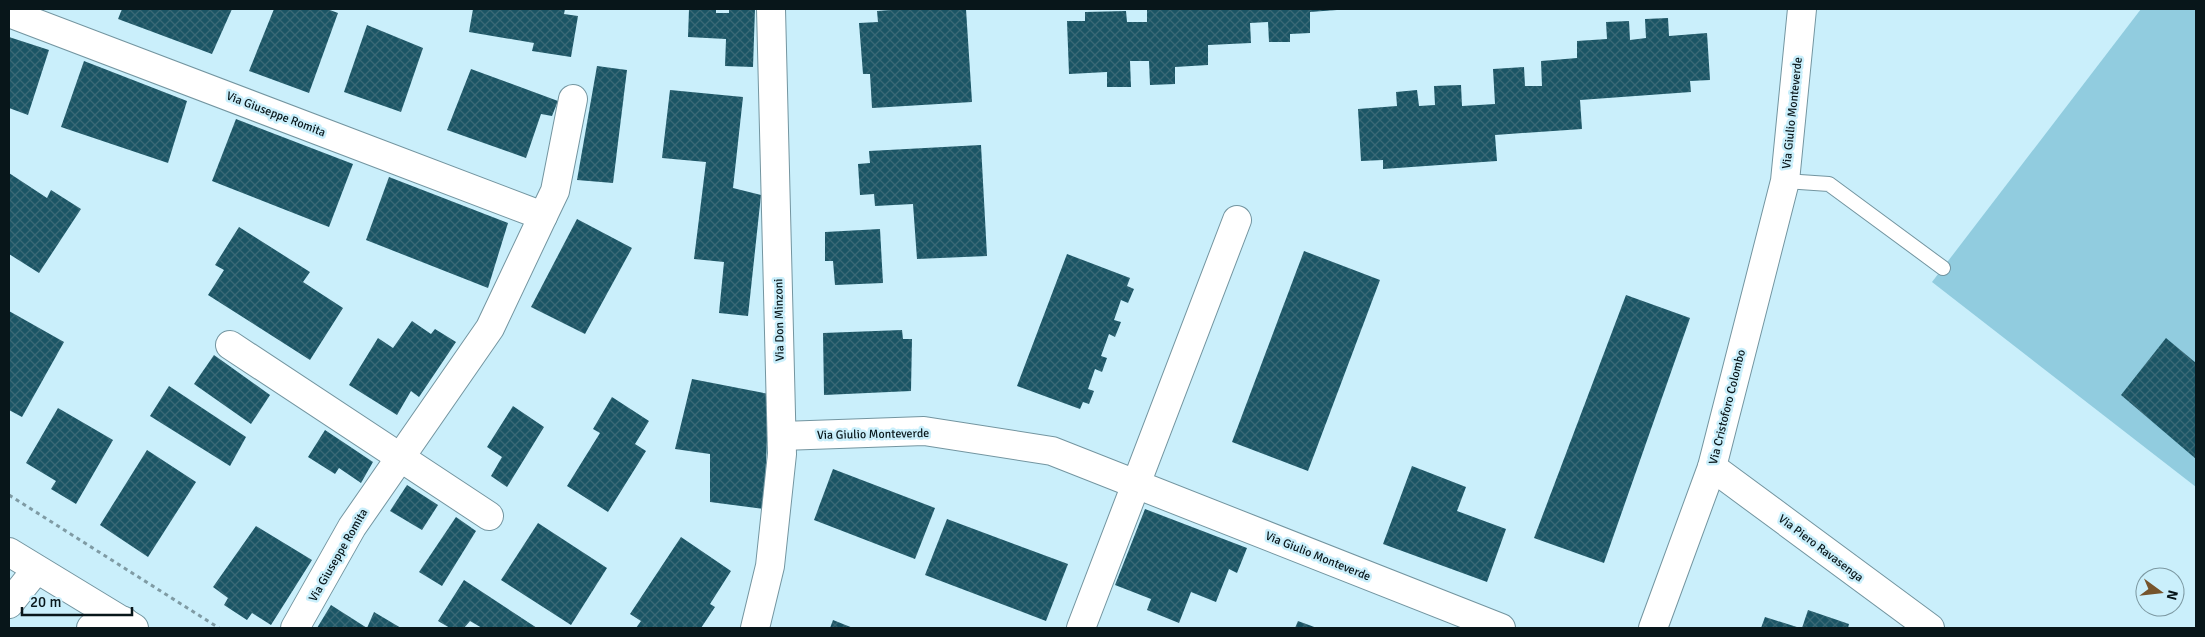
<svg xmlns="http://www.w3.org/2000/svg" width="2205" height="637" font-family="Signika,sans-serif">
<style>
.garden{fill:#91ccdf}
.building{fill:url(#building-cross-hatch)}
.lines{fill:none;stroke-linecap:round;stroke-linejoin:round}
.service-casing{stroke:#7395a0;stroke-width:16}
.minor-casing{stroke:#7395a0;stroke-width:30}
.tertiary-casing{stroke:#7395a0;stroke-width:30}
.path{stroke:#7f9ba4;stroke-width:3;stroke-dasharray:4 4;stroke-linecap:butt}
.service{stroke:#fff;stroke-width:14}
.minor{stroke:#fff;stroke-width:28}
.tertiary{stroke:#fff;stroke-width:28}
.labels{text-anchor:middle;stroke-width:5;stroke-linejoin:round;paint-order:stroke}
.street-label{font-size:12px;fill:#08161a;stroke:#caeffb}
</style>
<defs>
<pattern id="building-cross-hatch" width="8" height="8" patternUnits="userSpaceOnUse" patternTransform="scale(1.25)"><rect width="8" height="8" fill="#1b5565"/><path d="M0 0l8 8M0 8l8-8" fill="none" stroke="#3a6976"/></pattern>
</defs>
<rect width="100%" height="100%" fill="#caeffb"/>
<path class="garden" d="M2141,9h55v478l-264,-205z"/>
<g class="building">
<path d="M122,9h110l-20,45 -94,-35z"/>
<path d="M274,9h53l11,4 -29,80 -60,-22z"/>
<path d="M473,9h92l-1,5 14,2 -7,41 -39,-6 2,-8 -65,-11z"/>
<path d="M689,9h27v4h13v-4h26l-2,58 -28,-1 1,-27 -38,-2z"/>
<path d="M905,9h61l6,93 -100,6 -2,-34h-7l-4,-51 19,-1 -1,-11z"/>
<path d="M1147,9h190v1l-27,2v21l-20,1v8h-21l-1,-20 -18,1 1,20 -43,2v20l-33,2v17l-25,1 -1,-24h-19l1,26h-24v-15l-38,2 -2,-53h18v-9l41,-1 1,11h20z"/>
<path d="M1668,18l1,18 38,-3 3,47 -20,1 1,11 -111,8 2,29 -87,6 2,26 -114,8v-9l-22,1 -3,-52 39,-3 -1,-14 21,-2 2,16 16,-1 -1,-19 27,-1 1,21 33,-2 -2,-35 31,-2 1,19h17l-1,-25 36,-3v-17l30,-2 -1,-17 23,-1 1,19 16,-2 -1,-19z"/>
<path d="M367,25l56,23 -22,64 -57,-20z"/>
<path d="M9,37l40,13 -21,65 -19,-7z"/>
<path d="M84,61l103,40 -19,62 -107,-36z"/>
<path d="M597,66l30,4 -14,113 -36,-3z"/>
<path d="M471,69l87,32 -6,15 -11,-2 -15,44 -79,-28z"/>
<path d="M670,90l73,7 -10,91 28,7 -13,121 -29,-3 5,-51 -30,-3 12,-97 -44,-4z"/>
<path d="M236,119l117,45 -24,63 -117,-46z"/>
<path d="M981,145l6,111 -70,3 -4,-55 -38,2 -1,-12 -14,1 -2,-31 12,-1 -1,-12z"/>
<path d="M9,173l38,25 4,-8 30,19 -42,64 -30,-19z"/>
<path d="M389,177l119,46 -20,65 -122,-48z"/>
<path d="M577,219l55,29 -47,86 -54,-27z"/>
<path d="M239,227l71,45 -7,10 40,26 -33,52 -102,-65 16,-25 -9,-5z"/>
<path d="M880,229l3,54 -48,2 -2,-24h-8v-29z"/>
<path d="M1304,251l76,29 -72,191 -76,-29z"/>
<path d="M1067,254l63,24 -3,8 7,3 -6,14 -7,-3 -7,20 7,2 -6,15 -6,-3 -8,22 6,2 -5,14 -7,-3 -7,20 6,2 -5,13 -6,-2 -3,7 -63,-23z"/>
<path d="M1626,295l64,23 -86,245 -70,-25z"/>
<path d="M9,311l55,31 -42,75 -13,-7z"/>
<path d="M412,321l19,13 4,-5 21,13 -37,55 -8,-6 -14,24 -48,-30 29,-47 15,10z"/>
<path d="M902,330l1,9h9l-1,52 -87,4 -1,-62z"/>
<path d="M2166,338l30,25v96l-75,-64z"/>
<path d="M214,355l56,40 -19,29 -57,-40z"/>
<path d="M692,379l77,15 -5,115 -54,-7v-48l-35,-5z"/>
<path d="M169,386l77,51 -16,29 -80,-50z"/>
<path d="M612,397l37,24 -14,23 11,7 -38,61 -41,-26 33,-53 -7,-4z"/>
<path d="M513,406l31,21 -37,60 -16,-11 11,-19 -15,-10z"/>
<path d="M58,408l55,32 -37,64 -25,-15 5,-8 -30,-18z"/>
<path d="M325,430l48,32 -12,21 -22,-15 -4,6 -27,-17z"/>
<path d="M147,450l49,32 -48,75 -48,-32z"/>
<path d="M1412,466l54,21 -9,24 49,18 -19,53 -104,-38z"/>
<path d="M833,469l102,39 -20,51 -101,-39z"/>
<path d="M407,485l31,20 -16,25 -32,-19z"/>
<path d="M1145,509l102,39 -10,25 -8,-4 -13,33 -25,-10 -12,31 -32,-13 4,-11 -36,-14z"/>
<path d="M456,517l20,14 -34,55 -23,-14z"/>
<path d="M947,519l121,45 -22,57 -121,-46z"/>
<path d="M538,523l69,45 -36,57 -70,-45z"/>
<path d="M256,526l56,34 -41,65 -19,-12 -5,7 -23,-15 4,-7 -15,-11z"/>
<path d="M681,537l50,34 -21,33 5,3 -14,21h-65l5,-7 -11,-7z"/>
<path d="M464,580l73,48h-55l-12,-7 -6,7h-14l-12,-7z"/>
<path d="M331,605l36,23h-50z"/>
<path d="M1808,610l41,14 -1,4h-46z"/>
<path d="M374,612l27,16h-34z"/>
<path d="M1765,617l35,11h-39z"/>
<path d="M833,620l20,8h-23z"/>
<path d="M1298,621l19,7h-22z"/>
</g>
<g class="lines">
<g class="service-casing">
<path id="service" d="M1785,181l44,3 114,84"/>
</g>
<g class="minor-casing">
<g id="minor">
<path d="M9,13l534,203 -53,112 -138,199 -57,101"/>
<path d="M543,216l12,-25 18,-92"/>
<path d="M230,345l259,171"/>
<path d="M782,436l142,-5 128,20 449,177"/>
<path d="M1712,467l218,161"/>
<path d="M9,604l27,-34"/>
<path d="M91,628l33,-7"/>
<path d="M755,628l15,-62 12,-112 -11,-445"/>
<path d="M1081,628l156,-408"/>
<path d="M1653,628l59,-161 73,-286 17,-172"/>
</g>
</g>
<g class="tertiary-casing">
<path id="tertiary" d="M9,552l125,76"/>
</g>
<path class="path" d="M9,495l210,133"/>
<use href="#service" class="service"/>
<use href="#minor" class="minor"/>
<use href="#tertiary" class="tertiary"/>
</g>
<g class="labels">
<g class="street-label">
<text transform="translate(1792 113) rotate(-84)" y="4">Via Giulio Monteverde</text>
<text transform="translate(276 114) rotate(21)" y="4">Via Giuseppe Romita</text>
<text transform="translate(779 320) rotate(-91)" y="4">Via Don Minzoni</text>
<text transform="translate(1727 407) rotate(-76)" y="4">Via Cristoforo Colombo</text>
<text transform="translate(873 434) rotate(-1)" y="4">Via Giulio Monteverde</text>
<text transform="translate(1821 548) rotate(37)" y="4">Via Piero Ravasenga</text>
<text transform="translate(338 555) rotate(-60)" y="4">Via Giuseppe Romita</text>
<text transform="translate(1318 556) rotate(22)" y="4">Via Giulio Monteverde</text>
</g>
</g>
<rect width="2205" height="637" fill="none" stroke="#08161a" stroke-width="20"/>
<g transform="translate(2160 592) rotate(105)"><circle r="24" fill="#caeffb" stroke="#7c98a1"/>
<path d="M0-4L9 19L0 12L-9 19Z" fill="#76542c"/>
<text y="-8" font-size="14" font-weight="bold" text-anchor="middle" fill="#08161a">N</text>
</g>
<path d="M22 607v8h110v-8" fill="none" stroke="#08161a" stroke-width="2.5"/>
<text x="30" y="607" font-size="15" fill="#08161a" stroke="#caeffb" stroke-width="4" paint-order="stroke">20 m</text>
</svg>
